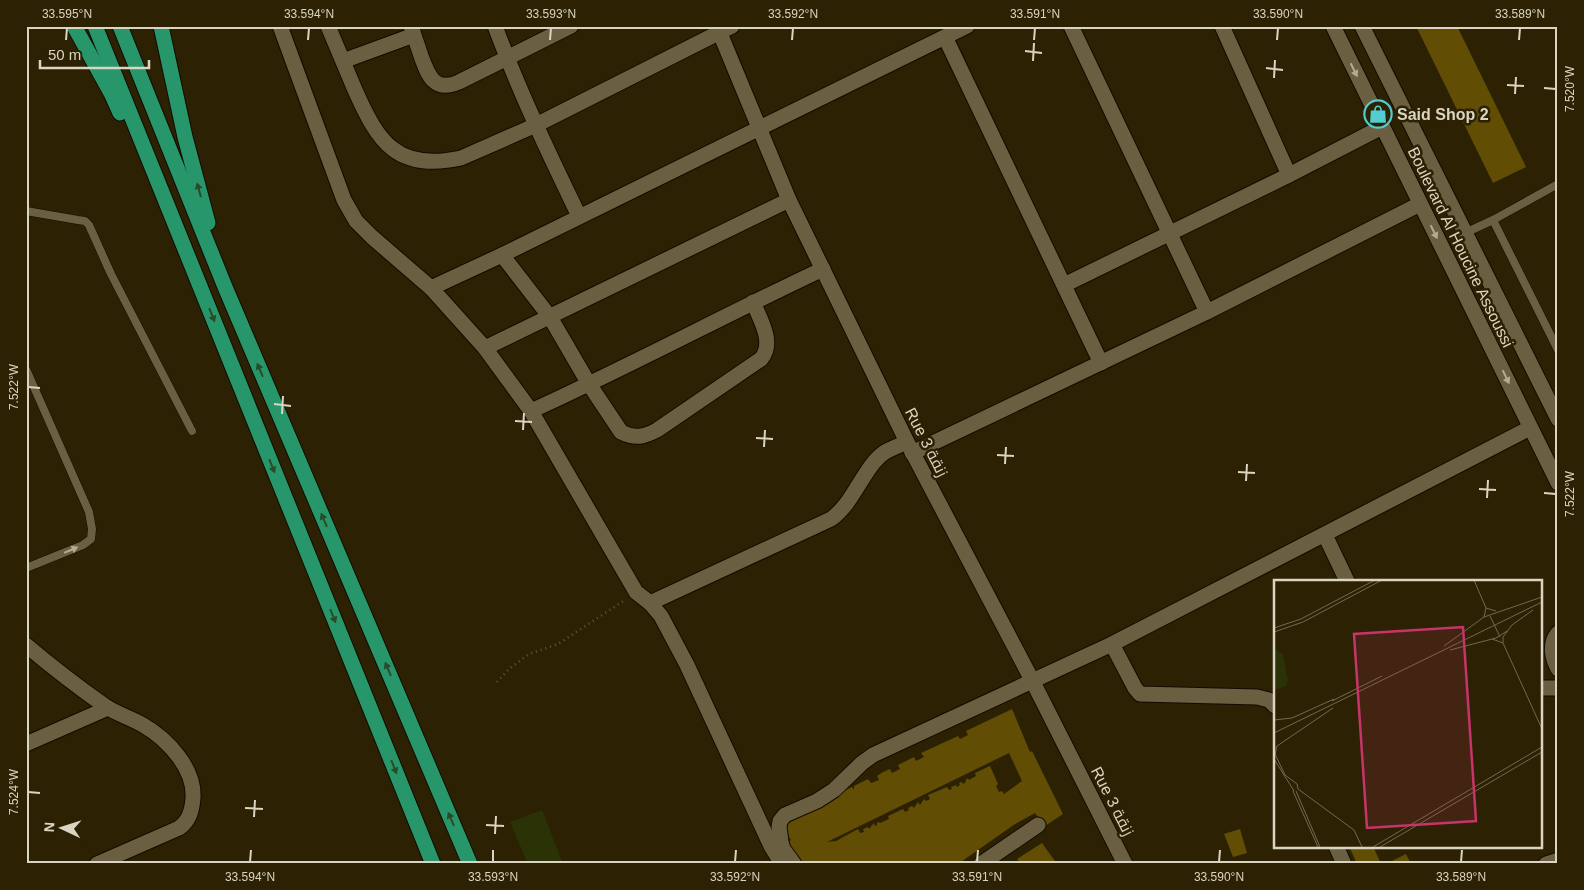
<svg xmlns="http://www.w3.org/2000/svg" width="1584" height="890" font-family="Arial,Cairo,sans-serif">
<style>
.green{fill:#2b3206}
.building{fill:#614d04;fill-rule:evenodd}
.lines{fill:none;stroke-linecap:round;stroke-linejoin:round}
.lane-casing{stroke:#120b00;stroke-width:9}
.street-casing{stroke:#120b00;stroke-width:17}
.secondary-casing{stroke:#120b00;stroke-width:17}
.highway-casing{stroke:#120b00;stroke-width:17}
.path{stroke:#60583c;stroke-width:2.5;stroke-dasharray:1 4;stroke-linecap:butt}
.lane{stroke:#6a5f40;stroke-width:8}
.street{stroke:#6a5f40;stroke-width:15}
.secondary{stroke:#6a5f40;stroke-width:15}
.highway{stroke:#27976b;stroke-width:15}
.oneway{fill:#b3ab94}
.oneway2{fill:#2a4b27}
.ticks{fill:none;stroke:#dad4c2;stroke-width:2}
.labels{text-anchor:middle;stroke-width:5;stroke-linejoin:round;paint-order:stroke}
.poi-label{font-size:16px;font-weight:bold;fill:#dad4c2;stroke:#2c2203;text-anchor:start}
.street-label{font-size:16px;fill:#dad4c2;stroke:#2c2203}
.inset-road{fill:none;stroke:#72694f;stroke-width:1}
.view{fill:#c6346a;fill-opacity:0.15;stroke:#c6346a;stroke-width:2.5}
.inset-edge{fill:none;stroke:#dad4c2;stroke-width:2.5}
.neatline{fill:none;stroke:#dad4c2;stroke-width:2}
.ticks-label{font-size:12px;text-anchor:middle;fill:#dad4c2}
</style>
<rect width="100%" height="100%" fill="#2c2203"/>
<path class="green" d="M542,810l21,54h-35l-18,-42z"/>
<g class="building">
<path d="M1416,26h41l69,141 -33,16z"/>
<path d="M1012,709l18,43 2,-1 31,63 -18,12 -10,-13 -20,11 -57,40h-155l-15,-22 3,-2 -9,-13 12,-7 -2,-4 14,-7 2,4 15,-7 -2,-4 31,-15 2,3v-4l14,-7 3,4 8,-3 -2,-4 6,-4 7,-3 2,4 8,-4 -2,-4 16,-8 2,4 8,-4 -3,-4 37,-17 2,3 8,-4 -2,-4zM1009,753l13,28 -18,13 -2,-3 -3,1 -3,-6 2,-2 -8,-18 -15,7 1,3 -7,4 -1,-2 -3,3 1,1 -3,2 -1,-2 -3,1 1,2 -3,2 -1,-2 -5,2 1,2 -3,1 -2,-3 -19,8 2,4 -4,2 -2,-2 -4,6 -2,-3 -4,6 -2,-2 -4,2 1,2 -4,2 -2,-3 -15,7 1,3 -9,4 -1,-1 -2,1v2l-2,1 -1,-3 -5,6 -1,-2 -5,2 1,3 -4,1 -2,-4 -22,12 -9,1z"/>
<path d="M1240,829l7,24 -14,4 -9,-23z"/>
<path d="M1042,843l15,21h-36l-4,-5z"/>
<path d="M1349,846h24l8,18h-24z"/>
<path d="M1406,854l5,10h-20l-1,-2z"/>
</g>
<g class="lines">
<g class="lane-casing">
<g id="lane">
<path d="M26,211l52,9 7,1 4,4 22,49 81,157"/>
<path d="M1493,220l65,130"/>
<path d="M1465,233l28,-13 65,-36"/>
<path d="M26,369l63,143 3,17 -1,10 -8,6 -57,23"/>
</g>
</g>
<g class="street-casing">
<g id="street">
<path d="M280,26l64,174 12,21 16,16 59,51 54,60 46,63 105,181 14,11 11,13 26,49 84,181 11,18"/>
<path d="M328,26c9,21 18,43 27,64 23,52 42,82 106,68l75,-33 196,-99"/>
<path d="M411,26c3,10 7,20 10,30 7,19 13,37 38,26l112,-56"/>
<path d="M495,26c24,65 54,128 84,190"/>
<path d="M717,26l72,174 118,242 125,238 93,184"/>
<path d="M1071,26l136,286"/>
<path d="M1222,26l67,149"/>
<path d="M945,37l156,326"/>
<path d="M343,61l71,-26"/>
<path d="M502,255l48,62 39,67 32,48c14,7 23,5 36,-2l104,-71c14,-16 -1,-40 -8,-57"/>
<path d="M1064,285l225,-110 93,-48"/>
<path d="M431,288l71,-33 465,-229"/>
<path d="M485,348l304,-148"/>
<path d="M531,411c99,-45 194,-96 292,-142"/>
<path d="M912,453l295,-141 213,-108"/>
<path d="M1325,535l22,46"/>
<path d="M650,603l181,-84c24,-17 32,-52 54,-67 7,-4 15,-7 22,-10"/>
<path d="M1558,633c-9,10 -6,25 0,36"/>
<path d="M1112,644l23,44 5,6 117,3 12,3 6,6"/>
<path d="M26,645c26,22 52,42 79,61 12,8 26,12 38,19 24,14 52,43 50,73 -1,13 -4,23 -14,30l-82,36"/>
<path d="M1540,688h18"/>
<path d="M26,744l82,-36"/>
<path d="M1336,846l8,18"/>
<path d="M794,864l-11,-15 -2,-7 -2,-15 1,-6 5,-6 32,-14 17,-11 28,-27 11,-8 239,-111 418,-216"/>
<path d="M981,864l57,-39"/>
<path d="M1546,864l12,-4"/>
</g>
</g>
<g class="secondary-casing">
<g id="secondary">
<path d="M1333,26l225,457"/>
<path d="M1362,26l196,393"/>
</g>
</g>
<g class="highway-casing">
<g id="highway">
<path d="M74,26l37,67 9,20"/>
<path d="M95,26l338,838"/>
<path d="M120,26l105,261 245,577"/>
<path d="M161,26l24,111 23,86"/>
</g>
</g>
<path class="path" d="M497,682l12,-13 20,-15 29,-10 67,-44"/>
<use href="#lane" class="lane"/>
<use href="#street" class="street"/>
<use href="#secondary" class="secondary"/>
<use href="#highway" class="highway"/>
</g>
<defs><path id="oneway-solid" d="M-6-.8H1V-3.2L6.5 0L1 3.2V.8H-6Z" transform="scale(1.25)"/></defs>
<g class="oneway">
<use href="#oneway-solid" transform="translate(1354 70) rotate(64)"/>
<use href="#oneway-solid" transform="translate(1434 232) rotate(64)"/>
<use href="#oneway-solid" transform="translate(1506 377) rotate(64)"/>
<use href="#oneway-solid" transform="translate(71 550) rotate(-23)"/>
</g>
<g class="oneway2">
<use href="#oneway-solid" transform="translate(199 190) rotate(-105)"/>
<use href="#oneway-solid" transform="translate(212 315) rotate(68)"/>
<use href="#oneway-solid" transform="translate(260 370) rotate(-113)"/>
<use href="#oneway-solid" transform="translate(272 466) rotate(68)"/>
<use href="#oneway-solid" transform="translate(324 520) rotate(-113)"/>
<use href="#oneway-solid" transform="translate(333 616) rotate(68)"/>
<use href="#oneway-solid" transform="translate(388 669) rotate(-113)"/>
<use href="#oneway-solid" transform="translate(394 767) rotate(68)"/>
<use href="#oneway-solid" transform="translate(451 819) rotate(-113)"/>
</g>
<path class="ticks" d="M66,40l1,-12M308,40l1,-12M550,40l1,-12M792,40l1,-12M1034,40l1,-12M1277,40l1,-12M1519,40l1,-12M1025,51l17,2M1033,61l1,-18M1266,68l17,2M1274,78l1,-18M1507,85l17,1M1544,88l12,1M1515,94l1,-17M28,387l12,1M274,404l17,2M282,414l1,-18M515,421l17,1M523,430l1,-17M756,438l17,1M764,447l1,-17M997,455l17,1M1005,464l1,-17M1238,472l17,1M1246,481l1,-17M1479,489l17,1M1544,493l12,1M1487,498l1,-18M28,792l12,1M245,808l18,1M254,817l1,-17M486,825l18,1M495,834l1,-18M250,862l1,-12M493,862v-12M735,862l1,-12M977,862l1,-12M1219,862l1,-12M1461,862l1,-12"/>
<defs>
<g id="shop-ring" transform="scale(1.4375)"><circle r="9.5" fill="#2c2203" stroke="#52cdd0" stroke-width="1.5"/><path d="M-5-2.5h2.3a2.7 3.5 0 0 1 5.4 0H5L5.5 6h-11ZM-1.5-2.5h3a1.5 2.3 0 0 0-3 0Z" fill="#52cdd0"/></g>
</defs>
<g fill-rule="evenodd">
<use href="#shop-ring" x="1378" y="114"/>
</g>
<g class="labels">
<g class="poi-label">
<text x="1397" y="120">Said Shop 2</text>
</g>
<g class="street-label">
<text transform="translate(1461 247) rotate(64)" y="6">Boulevard Al Houcine Assoussi</text>
<text transform="translate(927 442) rotate(63)" y="6">Rue 3 زنقة</text>
<text transform="translate(1113 801) rotate(63)" y="6">Rue 3 زنقة</text>
</g>
</g>
<g transform="translate(1274 580)">
<rect width="268" height="268" fill="#2c2203"/>
<path d="M0,69l9,5 5,27 -2,5 -11,4z" fill="#2b3206"/>
<path class="inset-road" d="M200,0l12,28M216,36l10,21M210,37l2,-9 10,3M0,48l27,-9 74,-39M0,52l29,-10 79,-42M218,59l11,4v-6l9,-12 21,-15M229,63l39,86M170,66l40,-29 58,-20M176,70l46,-12 11,-7M58,121l50,-25M0,140l18,-2 42,-19M0,153l268,-131M1,174l10,21 12,9 1,5M1,175l2,-9 56,-38M0,179l20,32M24,209l56,41 8,17M19,211l25,56M22,211l24,56M99,267l169,-100M106,267l162,-95"/>
<path class="view" d="M189,47l13,194 -109,7 -13,-194z"/>
<rect width="268" height="268" class="inset-edge"/>
</g>
<rect width="1584" height="890" fill="none" stroke="#2c2203" stroke-width="55"/>
<g transform="translate(62 828) rotate(274)" stroke="#2c2203" stroke-width="4" paint-order="stroke">
<path d="M0-4L9 19L0 12L-9 19Z" fill="#dad4c2"/>
<text y="-8" font-size="14" font-weight="bold" text-anchor="middle" fill="#dad4c2">N</text>
</g>
<path d="M40 60v8h109v-8" fill="none" stroke="#dad4c2" stroke-width="2.5"/>
<text x="48" y="60" font-size="15" fill="#dad4c2" stroke="#2c2203" stroke-width="4" paint-order="stroke">50 m</text>
<rect x="28" y="28" width="1528" height="834" class="neatline"/>
<g class="ticks-label">
<text x="67" y="18">33.595°N</text>
<text x="309" y="18">33.594°N</text>
<text x="551" y="18">33.593°N</text>
<text x="793" y="18">33.592°N</text>
<text x="1035" y="18">33.591°N</text>
<text x="1278" y="18">33.590°N</text>
<text x="1520" y="18">33.589°N</text>
<text transform="translate(1570 89) rotate(-90)" y="4">7.520°W</text>
<text transform="translate(14 387) rotate(-90)" y="4">7.522°W</text>
<text transform="translate(1570 494) rotate(-90)" y="4">7.522°W</text>
<text transform="translate(14 792) rotate(-90)" y="4">7.524°W</text>
<text x="250" y="881">33.594°N</text>
<text x="493" y="881">33.593°N</text>
<text x="735" y="881">33.592°N</text>
<text x="977" y="881">33.591°N</text>
<text x="1219" y="881">33.590°N</text>
<text x="1461" y="881">33.589°N</text>
</g>
</svg>
